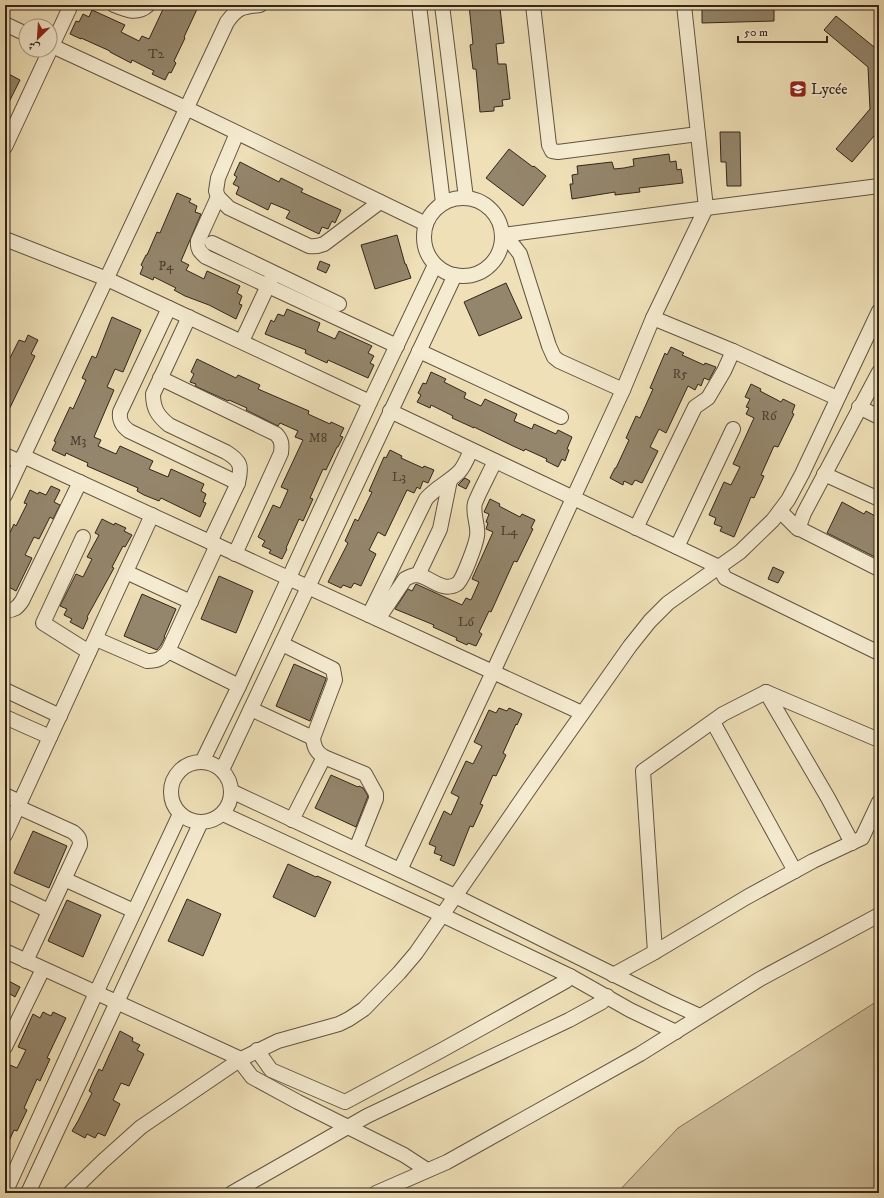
<svg xmlns="http://www.w3.org/2000/svg" width="884" height="1198" font-family="'IM FELL DW Pica',Amiri,serif">
<style>
.green{fill:#cfc09c;stroke:#80725c}
.building{fill:#94866c;stroke:#32251b}
.lines{fill:none;stroke-linecap:round;stroke-linejoin:round}
.minor-casing{stroke:#615442;stroke-width:16}
.minor{stroke:#f5ebd0;stroke-width:14}
.labels{text-anchor:middle;stroke-width:3.5;stroke-linejoin:round;paint-order:stroke}
.number-label{font-size:13px;fill:#4a3d2f}
.poi-label{font-size:15px;fill:#32251b;stroke:#f5ebd0;text-anchor:start}
</style>
<rect width="100%" height="100%" fill="#efe0b7"/>
<filter id="stains"><feTurbulence type="fractalNoise" baseFrequency=".005" numOctaves="4"/><feColorMatrix values="0 0 0 0 .2 0 0 0 0 .09 0 0 0 0 .02 0 0 0 .5 -.17"/></filter>
<radialGradient id="worn" r=".72"><stop offset=".6" stop-color="#630" stop-opacity="0"/><stop offset="1" stop-color="#630" stop-opacity=".3"/></radialGradient>
<path class="green" d="M879,1000v193h-262l61,-65z"/>
<g class="building">
<path d="M165,5h34l-15,32 1,1 -11,23 2,2 -5,10 -2,-1 -4,8 -13,-6 2,-3 -22,-11 -1,3 -21,-11v-1l-29,-13v1l-11,-5 6,-13 3,1 4,-8 6,3 3,-7 33,15 -4,7 18,9 3,-5 7,3z"/>
<path d="M469,5h22l1,3h8l4,35 -8,1 2,20h8l4,35 -8,1 1,6 -9,1v4l-14,1 -4,-43h-3l-3,-24 3,-1z"/>
<path d="M702,5h72v16l-72,2z"/>
<path d="M836,16l43,35v79l-27,32 -16,-13 34,-40 -2,-42 -44,-37z"/>
<path d="M5,72l15,8 -15,30z"/>
<path d="M720,132h20l1,54h-14l-1,-24h-5z"/>
<path d="M509,149l24,18 1,-1 12,10 -23,30 -37,-28z"/>
<path d="M669,154l1,8 6,-1 1,9 4,-1 2,14 -44,5 1,4 -25,3v-3l-43,7 -2,-15h3l-1,-9 6,-1 -1,-8 35,-4 2,7 10,-1 10,-2 -1,-7z"/>
<path d="M240,162l39,20 2,-4 22,11 -2,3 40,18 -6,13 -3,-2 -4,8 -6,-2 -3,7 -33,-16 4,-7 -19,-8 -3,7 -32,-16 3,-7 -6,-3 4,-7 -3,-2z"/>
<path d="M177,193l14,6 -2,3 8,4 -2,6 6,2 -20,47 8,4 -3,5 18,9 3,-8 33,15 -3,7 5,3 -3,8 3,1 -6,14 -27,-14 -24,-9 -11,-6 2,-2 -22,-11 -1,3 -13,-6 3,-7 -2,-2 5,-10h1l10,-23 3,1z"/>
<path d="M397,235l8,29h1l5,14 -36,11 -14,-44z"/>
<path d="M320,261l10,4 -4,8 -9,-4z"/>
<path d="M506,283l16,35 -43,18 -15,-34z"/>
<path d="M287,309l33,14 -3,8 18,8 4,-8 33,15 -4,7 6,3 -4,7 4,2 -6,13 -40,-18 -1,3 -22,-10 1,-3 -41,-16 6,-14 3,2 4,-8 6,2z"/>
<path d="M112,317l29,13 -18,42 -8,-3 -8,18 7,3 -20,47 7,3 -3,6 18,8 4,-8 33,15 -4,8 19,8 3,-8 33,15 -3,7 5,3 -3,8 3,1 -6,14 -39,-19 -2,3 -15,-6 -7,-4 1,-3 -51,-22 1,-3 -22,-10 -1,3 -13,-6 4,-8 -2,-1 16,-34 3,2 13,-29 -4,-2 10,-22 4,2z"/>
<path d="M28,335l10,5 -7,14 4,2 -30,62v-50l14,-28 6,2z"/>
<path d="M671,347l13,6 -2,2 22,10 1,-2 11,4 -7,13 -5,-2 -3,8 -3,-2 -3,6 -7,-4 -22,47 -7,-4 -9,18 8,4 -16,32 -7,-3 -3,5 -8,-4 -1,4 -13,-7 5,-10h1l13,-28 -3,-2 10,-22 4,2 13,-29 -3,-1 15,-35 2,2z"/>
<path d="M197,359l39,19 2,-3 22,10 -2,4 51,22 -1,3 22,10 1,-2 13,6 -4,8 3,1 -5,10h-1l-11,23 -3,-1 -13,29 3,1 -10,22 -4,-2 -13,29 1,1 -5,10 -13,-6 2,-3 -9,-4 3,-5 -7,-4 15,-32 7,3 8,-18 -7,-3 22,-47 -8,-3 3,-6 -18,-8 -2,3 -32,-16 1,-2 -18,-8 -1,1 -33,-15 1,-2 -6,-2 4,-8 -3,-2z"/>
<path d="M431,372l15,7 -2,3 22,11 -2,5 17,8 4,-7 32,15 -3,7 18,8 2,-5 22,10 2,-4 14,7 -5,12 2,1 -4,11 -3,-2 -4,8 -12,-6 1,-2 -22,-10 -1,2 -11,-5 -39,-19v1l-22,-10 1,-2 -22,-11 -1,3 -13,-6 4,-7 -3,-2 5,-10 3,1z"/>
<path d="M751,384l10,5 -1,2 21,11 2,-3 12,6 -3,8 2,1 -16,33 -4,-1 -13,29 3,1 -10,22 -3,-1 -17,40 -14,-6 2,-4 -8,-3 2,-6 -7,-3 15,-33 7,3 9,-18 -7,-3 21,-46 -8,-4 3,-6 -3,-1 4,-8 -5,-2z"/>
<path d="M390,450l12,6 -1,2 22,10 1,-2 10,4 -6,13 -5,-2 -3,8 -3,-2 -3,6 -7,-3 -22,46 -7,-4 -9,18 7,4 -15,32 -7,-3 -3,5 -8,-3 -2,3 -13,-6 20,-39 -3,-2 10,-22 3,2 14,-29 -3,-1 15,-34 2,1z"/>
<path d="M465,478l5,3 -4,8 -8,-4z"/>
<path d="M51,486l9,4 -6,12 6,3 -7,14 -3,-2 -11,22 -5,-2 -9,18 7,3 -16,33 -11,-6v-42l9,-19 2,2 11,-22 -3,-1 6,-13 8,4 1,-2 7,3z"/>
<path d="M490,499l10,5 -1,2 21,11 2,-3 13,6 -4,8 2,1 -16,33 -3,-1 -23,51 -2,-1 -10,21 3,2 -6,12 -8,-3 -1,2 -11,-5 1,-2 -24,-11 1,-2 -39,-16 13,-20 4,2 4,-7 46,21 4,-7 5,2 8,-18 -7,-3 21,-47 -7,-3 2,-6 -2,-1 3,-8 -5,-2z"/>
<path d="M842,502l22,12 2,-3 13,7v41l-52,-26z"/>
<path d="M102,519l12,6 1,-2 11,5 -2,3 8,4 -7,12 -2,-1 -11,21 2,1 -27,49 1,1 -5,11 -13,-7 2,-3 -8,-4 3,-6 -7,-3 16,-32 7,3 9,-18 -5,-2 12,-22 -4,-2z"/>
<path d="M773,567l11,5 -6,11 -10,-4z"/>
<path d="M219,576l34,15 -17,42 -35,-14z"/>
<path d="M142,594l34,15 -12,28h1l-4,8 -4,5 -33,-14z"/>
<path d="M294,664l32,14v1l-16,42 -34,-15z"/>
<path d="M499,708l8,3 2,-3 13,6 -5,11 -1,-1 -13,29 3,2 -10,21 -3,-1 -13,29 3,1 -10,22 -3,-1 -16,40 -14,-6 2,-4 -8,-3 2,-6 -7,-3 15,-33 7,4 8,-18 -8,-4 15,-32 7,3 9,-18 -8,-4 15,-32 7,3z"/>
<path d="M331,775l27,12 1,-1 4,2 5,8 -12,31 -41,-19z"/>
<path d="M33,831l34,15 -18,42 -35,-15z"/>
<path d="M288,864l28,13 1,-1 14,6 -16,35 -42,-20z"/>
<path d="M187,899l34,15 -18,42 -35,-15z"/>
<path d="M67,900l34,15 -18,42 -35,-16z"/>
<path d="M5,979l15,8 -5,10 -10,-6z"/>
<path d="M43,1012l8,4 2,-4 13,6 -19,40 3,1 -10,22 -3,-2 -13,29 3,2 -10,21 -3,-1 -9,20v-74l5,-11 7,3 9,-18 -8,-3 15,-33 7,4z"/>
<path d="M120,1031l13,7 -1,3 8,4 -3,5 7,4 -15,32 -8,-3 -8,17 7,4 -15,32 -7,-3 -3,5 -8,-4 -2,4 -13,-7 6,-10 14,-28 -3,-2 6,-14 4,-8 3,2z"/>
</g>
<g class="lines">
<g class="minor-casing">
<g id="minor">
<path d="M114,5c12,5 23,10 34,0"/>
<path d="M419,5l24,198"/>
<path d="M442,5l24,193"/>
<path d="M533,5l16,140 3,6 6,1 140,-18"/>
<path d="M5,24l21,10"/>
<path d="M50,45l136,63 240,116"/>
<path d="M237,133l-19,45 -2,13 2,6 11,11 80,38c6,1 10,0 15,-2l56,-42"/>
<path d="M5,147l66,-142"/>
<path d="M218,197l-20,44c-1,8 2,11 8,16l191,89"/>
<circle cx="463" cy="237" r="39"/>
<path d="M503,235l203,-27 173,-22"/>
<path d="M503,235l10,10 7,9 29,92 5,11 5,4 64,29"/>
<path d="M5,239l102,40 263,123"/>
<path d="M212,243l127,61"/>
<path d="M169,308l-49,104c-1,9 2,14 9,19l109,52"/>
<path d="M189,317l-36,77c0,15 5,22 16,31l57,27c15,9 16,14 12,31l-28,59"/>
<path d="M653,318l80,33 104,47"/>
<path d="M242,341l30,-64"/>
<path d="M419,351l142,66"/>
<path d="M160,378l116,56c6,6 6,11 5,19l-46,101"/>
<path d="M859,407l20,10"/>
<path d="M390,411l329,156 6,11 154,75"/>
<path d="M5,455l15,7"/>
<path d="M23,456l559,257"/>
<path d="M824,474l55,25"/>
<path d="M5,495l222,-473c11,-15 15,-15 33,-17"/>
<path d="M780,511l16,16 83,42"/>
<path d="M636,528l59,-121 13,-9 16,-27 9,-20"/>
<path d="M798,529l6,-16 75,-141"/>
<path d="M83,537l-40,86 46,29"/>
<path d="M677,547l56,-118"/>
<path d="M126,572l65,30"/>
<path d="M418,575l22,-46 10,-49"/>
<path d="M5,610c9,1 12,-2 17,-9l58,-119"/>
<path d="M369,615l57,-116c9,-11 23,-17 33,-27 5,-5 9,-15 12,-22"/>
<path d="M378,619l27,-40c4,-2 7,-4 12,-4 14,2 25,18 40,9 6,-4 19,-40 20,-48 2,-11 -5,-22 -2,-33 5,-13 14,-29 20,-42"/>
<path d="M96,639l51,22c10,0 15,-2 21,-10l49,-106"/>
<path d="M282,644l51,25 2,11 -22,58c1,9 3,14 11,19l41,17 11,20v5l-20,50"/>
<path d="M168,651l71,35"/>
<path d="M5,690l55,26"/>
<path d="M766,692l62,106 24,45"/>
<path d="M251,709l62,29"/>
<path d="M5,717l45,20"/>
<path d="M713,722l82,149"/>
<circle cx="201" cy="792" r="30"/>
<path d="M202,762l37,-76 131,-284 65,-137"/>
<path d="M222,770l233,-495"/>
<path d="M231,791l224,105 212,105 33,15"/>
<path d="M5,795l15,7"/>
<path d="M18,807l55,25c5,4 7,6 7,13l-54,116"/>
<path d="M223,814l219,101 128,61 60,34 46,22"/>
<path d="M292,820l32,-63"/>
<path d="M5,835l147,-320"/>
<path d="M400,870l93,-198 130,-282 30,-72 53,-110 -22,-203"/>
<path d="M64,879l70,32"/>
<path d="M5,890l44,21"/>
<path d="M5,951l236,108"/>
<path d="M655,952l-12,-181 80,-57 43,-22 113,48"/>
<path d="M613,975l42,-23 92,-55 66,-36 49,-23 17,-36"/>
<path d="M5,1047l38,-78"/>
<path d="M257,1050l14,20 74,32 97,-52 124,-69 4,-5"/>
<path d="M239,1060l13,17 46,25 106,53 23,15"/>
<path d="M5,1193l91,-200 84,-179"/>
<path d="M28,1193l173,-371"/>
<path d="M70,1193l33,-32 38,-34 100,-68 37,-18 61,-17 10,-5 15,-10 35,-36 17,-20 118,-171 96,-136 20,-25 18,-18 72,-51 33,-32 15,-20 14,-26 77,-163"/>
<path d="M232,1193l135,-77 202,-96 33,-18 5,-6"/>
<path d="M376,1193l71,-31 193,-108 120,-75 119,-64"/>
</g>
</g>
<use href="#minor" class="minor"/>
</g>
<defs>
<g id="school-square" transform="scale(0.9)"><rect x="-9" y="-9" width="18" height="18" rx="4" fill="#8f2418" stroke="#f5ebd0"/><path d="M0-5L7-2L0 1L-7-2ZM-4 1L0 2.5L4 1V4Q0 6-4 4Z" fill="#fff"/></g>
</defs>
<g fill-rule="evenodd">
<use href="#school-square" x="798" y="89"/>
</g>
<g class="labels">
<g class="number-label">
<text x="156" y="58">T2</text>
<text x="166" y="270">P4</text>
<text x="680" y="378">R5</text>
<text x="769" y="420">R6</text>
<text x="318" y="442">M8</text>
<text x="78" y="445">M3</text>
<text x="399" y="481">L3</text>
<text x="509" y="535">L4</text>
<text x="466" y="626">L6</text>
</g>
<g class="poi-label">
<text x="811" y="94">Lycée</text>
</g>
</g>
<rect width="884" height="1198" fill="none" stroke="#efe0b7" stroke-width="20"/>
<rect x="6" y="6" width="872" height="1186" fill="none" stroke="#32251b" stroke-width="2"/>
<rect x="10" y="10" width="864" height="1178" fill="none" stroke="#32251b"/>
<g transform="translate(38 38) rotate(205)"><circle r="19" fill="#f5ebd0" stroke="#a79c88"/>
<path d="M0-3L7 15L0 10L-7 15Z" fill="#8f2418"/>
<text y="-6" font-size="11" font-weight="bold" text-anchor="middle" fill="#32251b">ش</text>
</g>
<path d="M738 36v6h89v-6" fill="none" stroke="#32251b" stroke-width="2"/>
<text x="744" y="36" font-size="12" fill="#32251b" stroke="#f5ebd0" stroke-width="3" paint-order="stroke">50 m</text>
<rect width="100%" height="100%" filter="url(#stains)"/>
<rect width="100%" height="100%" fill="url(#worn)"/>
</svg>
